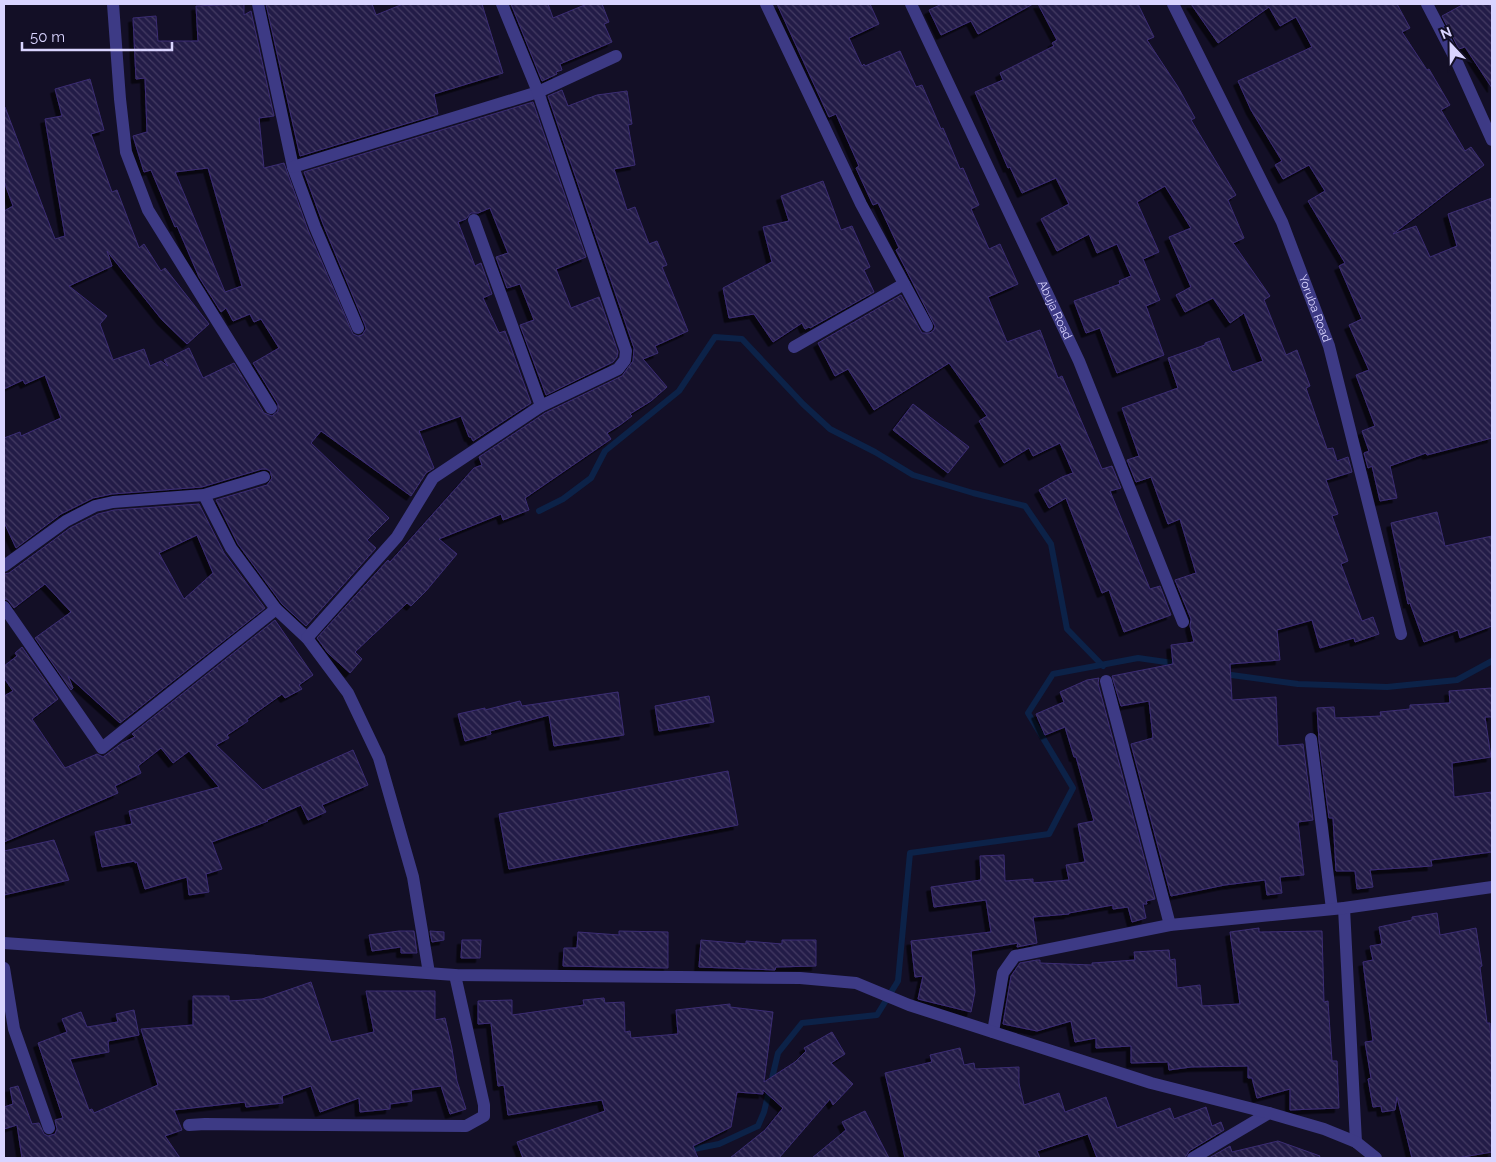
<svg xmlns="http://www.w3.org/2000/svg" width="1496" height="1162" font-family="Raleway,sans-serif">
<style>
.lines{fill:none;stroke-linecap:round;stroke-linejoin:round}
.stream{stroke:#0c2248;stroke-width:6}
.building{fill:url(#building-back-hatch);stroke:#3b2d73;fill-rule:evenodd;filter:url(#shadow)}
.minor{stroke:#3d3a85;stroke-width:12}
.tertiary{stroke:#3d3a85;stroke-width:12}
.labels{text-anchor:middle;stroke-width:4;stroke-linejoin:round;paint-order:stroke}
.street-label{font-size:12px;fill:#d9d4ff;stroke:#130f26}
</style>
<defs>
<pattern id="building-back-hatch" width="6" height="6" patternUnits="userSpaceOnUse" patternTransform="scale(1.25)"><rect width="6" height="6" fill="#241b47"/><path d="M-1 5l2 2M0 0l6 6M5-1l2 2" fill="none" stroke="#433b63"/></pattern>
<filter id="shadow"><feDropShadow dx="-4.5" dy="4.5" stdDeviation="0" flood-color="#0009"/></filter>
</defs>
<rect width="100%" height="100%" fill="#130f26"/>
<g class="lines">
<g class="stream">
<path d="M539,511l24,-12 28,-21 14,-27 74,-60 36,-54 27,2 61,65 27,25 45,23 38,23 60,18 52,13 26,38 16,85 36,37"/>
<path d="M1224,674l74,10 89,3 70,-7 35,-19"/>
<path d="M674,1158l15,-8 30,-6 39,-18 6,-14 14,-59 24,-30 75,-8 21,-34 12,-128 139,-19 24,-46 -45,-75 25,-39 85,-16 42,6"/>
</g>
</g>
<g class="building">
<path d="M244,4v11l7,-4 23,105 -15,2 5,50 20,-5 24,67 45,104 5,2 4,-1 4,-6 -1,-4 -42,-101 -19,-52 229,-70 53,155 -30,12 15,39 28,-11 19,55 -1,5 -4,5 -67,33 -26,-70 14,-5 -14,-36 -13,4 -11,-31 12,-4 -18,-45 -12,5h-7l-5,6 -8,3 17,44 6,-3 11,31 -9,4 16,35 6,-2 26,72 -58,38 -2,-4h-2l-8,-21 -42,15 15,37 -8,5 -15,23 -90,-65 -10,12 78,75 -22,22 9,8 -70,78 -24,-22 -44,-60 -22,-44 51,-15 5,-7 -2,-7 -4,-2h-4l-60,18 -90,7 -19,4 -32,16 -45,34 -12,-26v-84l16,-6 1,4 40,-18 -16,-43 -20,9 -2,-4 -19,9v-178l9,-5 -9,-25v-74h1l50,132 10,-3 -20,-117 17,-3 -7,-27 35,-10 14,51 -13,4 21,58 5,-2 22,58 5,-4 17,27 4,-3 44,56 -22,20 -25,-24 -55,-69 5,15 -43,20 38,30 -7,8 13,36 31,-11 6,17 11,-5 7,5 -4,-6 25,-12 14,30 31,-15 30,50 8,3 6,-5v-7l-25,-41 26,-15 -18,-29 -7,3 -4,-8 -17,7 -7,-13 -5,4 -22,-35 -22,-51 -2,1 -24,-57 -7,2 -11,-36 14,-4 -2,-54 -9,1 -3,-61 23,-2 2,25h40l-2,-35zM208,168l34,118 -17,6 -50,-120z"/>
<path d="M266,4h106l4,11 27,-11h79l21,69 -69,21 4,20 -138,42z"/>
<path d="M511,4h37l5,14 34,-14h15l7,18 -5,2 8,18 -52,22 2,6 -6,2 1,2 -15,7z"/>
<path d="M777,4h93l9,20 -30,14 13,28 2,-2 1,2 35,-15 16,36 6,-2 19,44 2,-1 17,41 3,-1 16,37 -8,4 18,40 11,-5 18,40 -30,13 19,45 33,-12 18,48 4,-2 40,93 10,-3 9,22 -11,3 40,98 10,-3 11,29 -47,17 -15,-42 -7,3 -36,-95 -17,10 -10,-18 23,-13 11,-4 -13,-30 -27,13 -4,-8 -25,15 -25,-42 8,-5 -38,-53 -75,47 -26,-41 -13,7 -17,-33 83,-48 21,38h8l4,-3 1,-4 -39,-76 3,-2 -21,-45 -5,2 -17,-37 3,-2 -23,-52 -7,3z"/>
<path d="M942,4h91l-55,30 -7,-13 -30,14 -12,-25z"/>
<path d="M1038,4h100l16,33 -7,3 31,47 17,31 -4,2 45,75 -8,5 16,38 -11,5 37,53 -6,4 22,55 11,-5 13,36 -4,2 21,61 6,-1 4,13 11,-4 4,15 -26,8 12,34 -6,2 16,45 -7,3 21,57 11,-4 6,17 -24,8 -1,-4 -34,10 -8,-28 -35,10 3,30 -50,4 2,36 44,-3 2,49 25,-2 10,76 -15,2 6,53 -24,2 2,16 -15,2 -2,-15 -40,5 -54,11 -40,-152 22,-6 -4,-37 -28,5 -9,-30 61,-12 -2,-19 23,-3 -4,-16 1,-7 -16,-39 21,-7 -16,-54 -12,5 -17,-47 -15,5 -9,-22 12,-4 -17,-48 56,-20 -10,-30 37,-13v-2l14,-5 12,32 2,2 30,-11 -19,-48 -14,10 -17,-25 -28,14 -9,-17 15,-8 -22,-50 22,-9 -26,-42 -28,16 22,50 -16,7 17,41 -14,6 18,49 -47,18 -17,-45 -14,5 -12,-32 46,-17 -1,-3 12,-5 -14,-32 -20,9 -8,-19 -32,17 -16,-32 28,-15 -13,-26 -34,15 -12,-26 -2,1 -33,-76 28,-12 -3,-7 54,-27 -2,-3 5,-3z"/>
<path d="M1191,4h206l13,24 -8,4 25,38 2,-1 21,36 -9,5 24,41 6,-4 13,18 -91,69 23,-8 14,31 27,-11 -9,-32 44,-16v240l-65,17 -1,-2 -36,13 7,32 -17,3 -8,-35 -4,2 -4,-15 5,-2 -7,-20 13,-5 -19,-51 13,-5 -20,-45 13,-6 -23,-53 6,-3 -37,-62 17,-10 -16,-26 -26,14 -8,-14 7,-4 -31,-51 -13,-29 74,-34 -16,-30 -16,9 -11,-19 -51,36z"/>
<path d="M1464,4h28v84l-27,-41 -6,2 -17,-33z"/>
<path d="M562,90l6,16 29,-11 30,-4 5,33 -4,1 7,40 -21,4 13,41 8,-3 14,37 8,-3 10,24 -5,2 26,64 -33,15 3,7 -15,6 24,28 -16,14 -21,13 2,2 -12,9 -13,8 4,6 -86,59 4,12 -26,10 -2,-6 -62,25 18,15 -31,37 -15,15 -4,-3 -52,49 7,7 -12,14 -22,-20 -11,-15 71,-78 2,2 84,-94 8,-3 -3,-8 66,-44 77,-37 11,-15 1,-13 -86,-252z"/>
<path d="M823,181l18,49 11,-4 18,41 -6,3 10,22 -64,36 -1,-1 -4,2 -3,-6 -29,19 -19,-28 -25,4 -6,-30 49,-26 -9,-35 26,-6 -8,-25z"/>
<path d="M913,404l56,43 -21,26 -55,-43z"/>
<path d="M199,504l25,49 41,55 -145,115 -52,-47 5,12 -2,2 -36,-52 36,-26 -26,-28 -31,24 -6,-8 -4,-1v-25l5,-1 61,-45 28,-14 16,-4zM197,535l16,38 -29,26 -25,-46z"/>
<path d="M1437,512l8,34 47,-10v90l-32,12 -2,-8 -34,12 -14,-39 -2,1 -17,-81z"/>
<path d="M275,620l38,55 -14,10 3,4 -17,9 -3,-4 -35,25 1,2 -21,14 2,3 -13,7 47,45 90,-40 15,35 -46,20 4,7 -18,8 -7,-15 -34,15 1,1 -56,21 10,27 -16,5 3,18 -20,3 -2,-18 -42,12 -8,-27 -2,1v-2l-33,6 -7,-35 37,-8 -3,-13 90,-24 -30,-36 -16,12 -12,-15 -23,18 3,7 -26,13 3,7 -114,49v-146l9,-5 -9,-13v-12l13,-10 -2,-3 7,-6 36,52 -26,20 33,49 32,-14 6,3 19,-14 13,-6 -3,-3z"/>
<path d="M1099,678l-1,5 57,216 -9,2 1,3h-4l3,14 -14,4 -4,-15 -15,2v-4l-44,8v1l-36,3 4,26 -20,4 1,-4 -47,8 4,41 -4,20 -53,-13 5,-23 -8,1 -4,-36 80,-9 -5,-32 -52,7 -3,-20 50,-7 -1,-24 24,-1 1,26 28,-2v4l36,-3 -3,-15 19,-3 -7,-38 16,-3 -18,-64h-2l-9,-30 -20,8 -9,-21 28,-12 -4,-10 27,-12z"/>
<path d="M1492,688v29h-7l6,40 -39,6 2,34 38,-5v60l-61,8 1,6 -62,4 3,17 -16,2 -2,-18h-19l-3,-53h-4l-10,-77 -2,-33 17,-1 1,11 46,-2 -1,-4 30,-3v-4l40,-2 -1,-12z"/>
<path d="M618,692l6,43 -70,11 -5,-31 -59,16 1,3 -26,7 -7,-27 27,-6v2l35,-9 2,5z"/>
<path d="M709,696l5,26 -55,9 -4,-25z"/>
<path d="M728,771l10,54 -229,44 -10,-55z"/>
<path d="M54,840l15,40 -65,15v-44z"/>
<path d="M1437,913l3,22 36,-7 6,38 -2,1 7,56h3l2,49v80l-35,6h-45l-15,-61 -2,13 -13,2 -1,-6 -8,1 -5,-28 3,-1 -6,-36 8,-1 -10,-79 10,-2 -3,-14 12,-2 -3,-17 33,-7v-3z"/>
<path d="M1259,928v4l63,-1 2,71 4,-1 4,60h5l2,47 -49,2v-21l-33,9 -5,-20h-4v-12l-57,1 -22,3 -1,-8 -37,1v-17l-35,2v-10l-21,4 -4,-21 -34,10 -34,-7 8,-48 9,-13 17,-3h3v3l52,2v-2l43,-3 -1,-8 35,-2 1,10 5,-1 2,29 23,-3 2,21 38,-2 -10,-72z"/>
<path d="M399,931h15l3,22h-16v-6l-29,4 -3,-16z"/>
<path d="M430,931l14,1v8l-12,2z"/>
<path d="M619,931l49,1v36l-105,-2 1,-18h13l1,-16 41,3z"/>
<path d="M462,940h19l-1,18h-19z"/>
<path d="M701,940l45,4v-3l36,3v-4h34v26l-40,1 -1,3 -76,-3z"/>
<path d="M311,982l20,60 43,-10 -8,-41h69v29l10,-2 7,31 5,32 9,28 -16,5 -9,-28 -30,4 1,11 -22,3v5l-30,3 -1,-14 -39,14 -9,-26 -29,10 1,7 -37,4 -1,-5 -71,8 8,20 -17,6 15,22h-158l-5,-33 -13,4v-22l9,-3 -3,-16 8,-2 14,38 7,-1 5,11 4,2 7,-2 2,-5 -2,-9 8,-2 -25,-75 29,-11 -5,-13 19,-7 6,15 31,-5 -2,-8 18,-4 5,25 -31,6 1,11 -39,7 19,51 3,-1 2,4 64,-28 -17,-56 52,-4v-29h36v5l33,-2z"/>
<path d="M604,998l1,5 19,-1 1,30 5,-1 1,7 47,-4 -2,-24 54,-6v3l43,5 -9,70 31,-20 11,-11 -2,-3 28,-16 13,22 -14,9 22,21 -20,21 -3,-6 -51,59h-49l35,-28 18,-22 -20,-18v4l-26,-2 -6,35 -38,19 5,12h-175l-6,-16 88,-31 -3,-11 -94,15 -4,-30 -6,1 -7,-63 -13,1v-23l34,-1v15l72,-10 -1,-5z"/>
<path d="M960,1048l4,17 10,-2 1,6 44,-2v16l5,22 35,-12 6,19 41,-15 11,31 53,-20 4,11 32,-12 6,19 9,-4 3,8 -35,21 -4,7h-88l-9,-24 -51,17 3,7h-135l-20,-85 47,-11 -2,-7z"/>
<path d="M865,1111l24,47h-77l34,-28 -4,-8z"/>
<path d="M1278,1141l42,15 -1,2h-110l21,-12 2,6z"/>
</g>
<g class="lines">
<g class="minor">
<path d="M113,4l7,95 6,53 22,58 123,198"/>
<path d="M258,4l35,163 22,60 43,101"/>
<path d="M766,4l95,200 66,122"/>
<path id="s1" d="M911,4l168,357 104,261"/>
<path id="s2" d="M1173,4l109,218 47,124 72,288"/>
<path d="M1427,4l29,56 36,80"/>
<path d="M293,167l245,-75 78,-36"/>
<path d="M474,220l67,186"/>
<path d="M794,347l110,-63"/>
<path d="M204,495l27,53 45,61 31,29 41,55 31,65 34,119 16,96"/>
<path d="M4,566l62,-45 29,-15 18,-4 91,-7 60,-18"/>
<path d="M4,607l98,141 174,-139"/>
<path d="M307,638l90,-101 36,-59 108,-72 77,-37 7,-9 1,-9 -88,-259 -36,-88"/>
<path d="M1106,681l64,244"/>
<path d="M1311,739l21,170"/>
<path d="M1344,908l12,234"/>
<path d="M4,968l10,61 35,99"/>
<path d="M993,1032l10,-59 12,-17 155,-31 174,-17 148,-21"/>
<path d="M189,1125l16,-1 261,2 18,-10v-11l-29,-130"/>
<path d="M1193,1158l76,-45"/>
</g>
<path class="tertiary" d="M4,943l451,32 345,3 56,5 53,22 242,78 118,30 55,16 32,13 20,16"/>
</g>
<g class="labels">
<g class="street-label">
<text dy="4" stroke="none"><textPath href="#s2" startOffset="336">Yoruba Road</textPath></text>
<text dy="4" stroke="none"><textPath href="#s1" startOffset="338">Abuja Road</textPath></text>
</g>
</g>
<rect width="1496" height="1162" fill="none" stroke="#d9d4ff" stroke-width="10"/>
<g transform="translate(1451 45) rotate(338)" stroke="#130f26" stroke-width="4" paint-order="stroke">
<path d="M0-4L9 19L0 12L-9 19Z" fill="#d9d4ff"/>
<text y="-8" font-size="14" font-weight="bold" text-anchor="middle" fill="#d9d4ff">N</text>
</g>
<path d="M22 42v8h150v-8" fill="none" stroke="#d9d4ff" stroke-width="2.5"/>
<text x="30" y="42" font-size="15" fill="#d9d4ff" stroke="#130f26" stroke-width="4" paint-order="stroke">50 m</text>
</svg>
